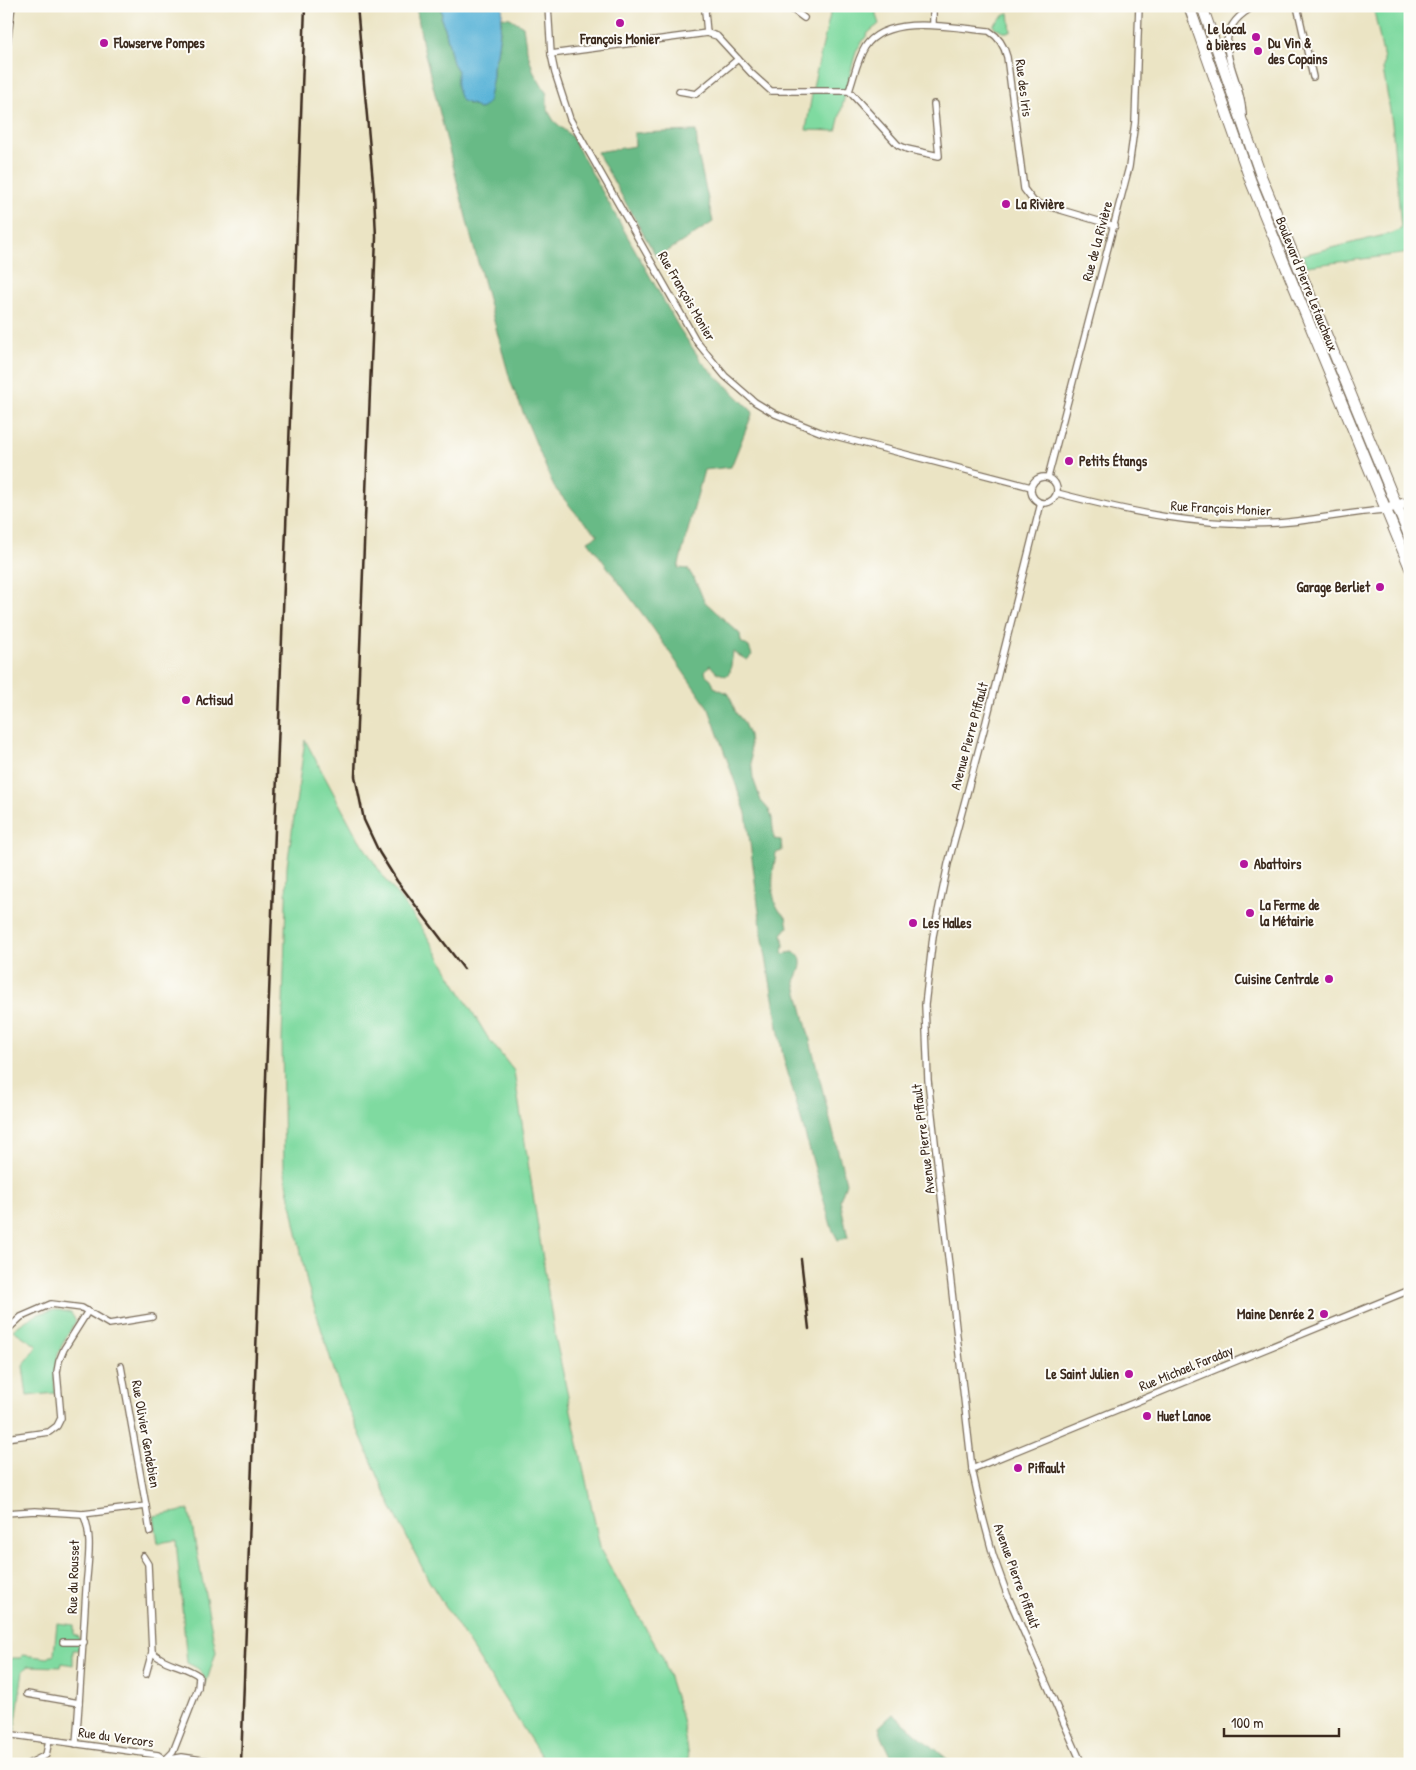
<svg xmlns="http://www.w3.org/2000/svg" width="1416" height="1770" font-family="'Patrick Hand',sans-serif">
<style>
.green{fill:#7fdaa0;stroke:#5d825f}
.forest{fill:#67ba86;stroke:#517252}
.water{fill:#5ab4d8;stroke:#4a6f7b}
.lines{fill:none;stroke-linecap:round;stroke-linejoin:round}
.street-casing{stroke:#796b58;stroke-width:8}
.primary-casing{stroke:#796b58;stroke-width:12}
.street{stroke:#fff;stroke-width:5.5}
.primary{stroke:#fff;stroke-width:10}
.rail{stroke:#3b2a1e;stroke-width:2.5}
.poi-dot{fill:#b5179e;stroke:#fdfcf7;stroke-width:2}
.labels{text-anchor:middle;stroke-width:4;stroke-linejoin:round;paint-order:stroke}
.poi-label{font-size:14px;font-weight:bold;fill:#3b2a1e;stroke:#fdfcf7;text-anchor:start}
.street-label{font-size:14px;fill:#3b2a1e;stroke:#fdfcf7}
</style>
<rect width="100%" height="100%" fill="#fdfcf7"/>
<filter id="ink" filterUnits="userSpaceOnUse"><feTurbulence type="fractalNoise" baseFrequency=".02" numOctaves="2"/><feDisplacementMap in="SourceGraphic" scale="10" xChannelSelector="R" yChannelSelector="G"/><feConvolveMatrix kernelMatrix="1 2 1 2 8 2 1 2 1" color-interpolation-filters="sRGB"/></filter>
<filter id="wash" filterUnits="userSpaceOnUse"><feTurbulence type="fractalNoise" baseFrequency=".0096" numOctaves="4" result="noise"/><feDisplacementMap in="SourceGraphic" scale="20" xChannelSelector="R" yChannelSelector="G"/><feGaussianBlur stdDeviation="1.12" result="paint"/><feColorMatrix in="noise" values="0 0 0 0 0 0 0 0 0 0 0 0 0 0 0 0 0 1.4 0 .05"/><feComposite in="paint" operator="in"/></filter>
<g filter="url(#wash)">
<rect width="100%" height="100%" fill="#ebe4c4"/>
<g class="green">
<path d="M832,6h44v9l3,9 -10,8 -13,19 -20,80 -30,-1 8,-48z"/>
<path d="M1373,6h37v247l-103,13 -5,-11 87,-21 12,-5 -9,-106 -9,-54 1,-10z"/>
<path d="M1009,13l2,19h-8l-9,-5v-3l8,-7z"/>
<path d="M305,740l50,93 28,43 39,52 66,110 26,33 40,260 47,220 62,107 19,61 7,45h-143l-117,-183 -38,-75 -52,-120 -32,-103 -23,-115 -2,-128 5,-174z"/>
<path d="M59,1310l12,3 5,8c-17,28 -24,38 -21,72l-28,3 -4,-30 14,-20 -24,-16c13,-11 29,-20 46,-20z"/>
<path d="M189,1510l27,142 -10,32c-4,-14 -6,-15 -19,-21l-11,-123 -18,3 -4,-27z"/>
<path d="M57,1623l17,2v10l5,2v13h-6v15l-11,-2 -1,4 -33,-1 -5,4 -8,60 -8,-1 2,-22 -3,-3v-20l2,-1 3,-25h10l1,-3 26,3 6,-4z"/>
</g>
<g class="forest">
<path d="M416,6h24l2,7 -1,6 4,9 8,35 5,8 10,33 5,1 6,4 4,-1 5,-5 5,-27v-9l4,-13 5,-37 8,1 13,8 3,21 8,26 13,21v15l7,12 17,15 108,192 23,34 51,50 -22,55 -27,3 -26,98 10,1 9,15 7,17 36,33 1,8 8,5 3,8 -5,5 -14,-8 -3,20 -4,4 -10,-4 -6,-7 -5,6 1,4 5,4 3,8 15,7 7,19 7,8 6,14 4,43 8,23 8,9 3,8 2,21 7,1 1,11 -6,2c-3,20 -9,51 10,64l2,10 -6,7 2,11 -1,9 10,-2 6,3c5,9 0,18 -4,26l51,202 -6,17 8,38 -10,2 -6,-11 -49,-173 -21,-122 -16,-121 -37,-104 -59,-85 -62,-83 10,-6 -18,-17 -26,-31 -43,-104 -40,-146 -48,-191z"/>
<path d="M696,131l2,23 15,68 -56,36 -60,-106 38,-6 -1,-13z"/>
<path d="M893,1714l59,49 1,1h-58l-13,-27 -3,-10z"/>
</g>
<path class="water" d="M440,6h63l-6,48 -4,13v9l-5,27 -5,5 -4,1 -6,-4 -11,-4c-5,-9 -7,-20 -4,-30l-5,-8 -8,-35 -4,-9 1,-6z"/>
</g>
<g filter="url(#ink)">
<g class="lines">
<g class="street-casing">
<g id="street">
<path d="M548,6l3,48 4,19 15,46 127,223 28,34 30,26 20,12 45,18 211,55"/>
<path d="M788,6l16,12"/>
<path d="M933,6v19"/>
<path d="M1297,6l16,71"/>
<path d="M707,33l-2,-22 3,-5"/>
<path d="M6,52l6,-46"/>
<path d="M551,54l156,-21 10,3 34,37 20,18h78"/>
<path d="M679,91l17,3 42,-35"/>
<path d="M934,104l5,52 -32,-7 -9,-4 -49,-54c5,-14 8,-31 16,-44 22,-34 90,-19 124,-16 10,6 15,14 18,26l17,132 10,13 81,24"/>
<path d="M1243,115c-1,-42 -42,-81 12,-109"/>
<circle cx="1044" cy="490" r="13"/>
<path d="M1048,477l81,-310 6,-45 4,-116"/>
<path d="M1057,493c73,19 142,34 219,30 37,-2 73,-11 110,-13"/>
<path d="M1041,503l-55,219 -38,142 -15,72 -8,69 3,75 44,389 9,41 12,45 14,39 75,170"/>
<path d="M6,1331l15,-14 30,-13 31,4 27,16 43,-7"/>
<path d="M6,1438l43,-6 8,-6 4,-8 -4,-46 2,-11 5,-12 24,-38"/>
<path d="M972,1469l438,-179"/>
<path d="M146,1506l4,26"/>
<path d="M6,1513l29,-2 48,3 63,-8 -25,-140"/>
<path d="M143,1556l5,8 4,88c13,13 33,13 47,24l-1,12 -25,64 -8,8"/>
<path d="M63,1642h21"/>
<path d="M146,1674l6,-22"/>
<path d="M27,1694l52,9"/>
<path d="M6,1734l152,21 7,5 17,-3 40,6"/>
<path d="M76,1744c4,-51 7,-102 10,-154 1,-23 8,-54 -3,-76"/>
<path d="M28,1764l18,-9 3,-15"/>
</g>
</g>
<g class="primary-casing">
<g id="primary">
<path d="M1189,6l62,176 159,386"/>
<path d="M1202,6l59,170 149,362"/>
<path d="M1391,507l19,-5"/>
</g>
</g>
<use href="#street" class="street"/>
<use href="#primary" class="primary"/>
<g class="rail">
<path d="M357,6l17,187 2,44 -21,539 9,44 15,32 18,29 67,88"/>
<path d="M801,1259l8,70"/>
<path d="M241,1764l64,-1758"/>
</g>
</g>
</g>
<g class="poi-dot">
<circle cx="620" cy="23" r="5"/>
<circle cx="1256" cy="37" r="5"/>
<circle cx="104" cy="43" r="5"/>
<circle cx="1258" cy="51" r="5"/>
<circle cx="1006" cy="204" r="5"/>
<circle cx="1069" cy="461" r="5"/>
<circle cx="1380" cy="587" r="5"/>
<circle cx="186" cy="700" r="5"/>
<circle cx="1244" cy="864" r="5"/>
<circle cx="1250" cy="913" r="5"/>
<circle cx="913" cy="923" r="5"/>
<circle cx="1329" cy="979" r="5"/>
<circle cx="1324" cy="1314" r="5"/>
<circle cx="1129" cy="1374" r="5"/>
<circle cx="1147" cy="1416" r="5"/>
<circle cx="1018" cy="1468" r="5"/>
</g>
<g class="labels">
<g class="poi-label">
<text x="1246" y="34" text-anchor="end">Le local<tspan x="1246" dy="16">à bières</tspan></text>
<text x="620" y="44" text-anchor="middle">François Monier</text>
<text x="114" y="48">Flowserve Pompes</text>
<text x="1268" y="48">Du Vin &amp;<tspan x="1268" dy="16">des Copains</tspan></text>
<text x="1016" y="209">La Rivière</text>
<text x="1079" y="466">Petits Étangs</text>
<text x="1370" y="592" text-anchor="end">Garage Berliet</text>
<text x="196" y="705">Actisud</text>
<text x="1254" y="869">Abattoirs</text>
<text x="1260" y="910">La Ferme de<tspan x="1260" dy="16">la Métairie</tspan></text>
<text x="923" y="928">Les Halles</text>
<text x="1319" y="984" text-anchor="end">Cuisine Centrale</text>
<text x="1314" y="1319" text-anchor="end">Maine Denrée 2</text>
<text x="1119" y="1379" text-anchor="end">Le Saint Julien</text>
<text x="1157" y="1421">Huet Lanoe</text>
<text x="1028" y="1473">Piffault</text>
</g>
<g class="street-label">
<text transform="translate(1024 88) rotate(83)" y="5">Rue des Iris</text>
<text transform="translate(1097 241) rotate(-75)" y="5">Rue de la Rivière</text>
<text transform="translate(1307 284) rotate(68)" y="5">Boulevard Pierre Lefaucheux</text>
<text transform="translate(687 296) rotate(60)" y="5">Rue François Monier</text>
<text transform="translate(1221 508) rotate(3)" y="5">Rue François Monier</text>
<text transform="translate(969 736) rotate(-75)" y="5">Avenue Pierre Piffault</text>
<text transform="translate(923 1139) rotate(-97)" y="5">Avenue Pierre Piffault</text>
<text transform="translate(1186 1368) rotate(-22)" y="5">Rue Michael Faraday</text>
<text transform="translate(146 1434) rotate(80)" y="5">Rue Olivier Gendebien</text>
<text transform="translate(1017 1576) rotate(70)" y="5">Avenue Pierre Piffault</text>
<text transform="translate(73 1577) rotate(-88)" y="5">Rue du Rousset</text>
<text transform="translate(116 1737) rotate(8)" y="5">Rue du Vercors</text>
</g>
</g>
<rect width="1416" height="1770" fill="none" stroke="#fdfcf7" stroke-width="25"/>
<path d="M1224 1728v8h115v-8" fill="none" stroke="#3b2a1e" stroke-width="2.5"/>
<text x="1231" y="1728" font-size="15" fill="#3b2a1e" stroke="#fdfcf7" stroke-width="4" paint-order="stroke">100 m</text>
</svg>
